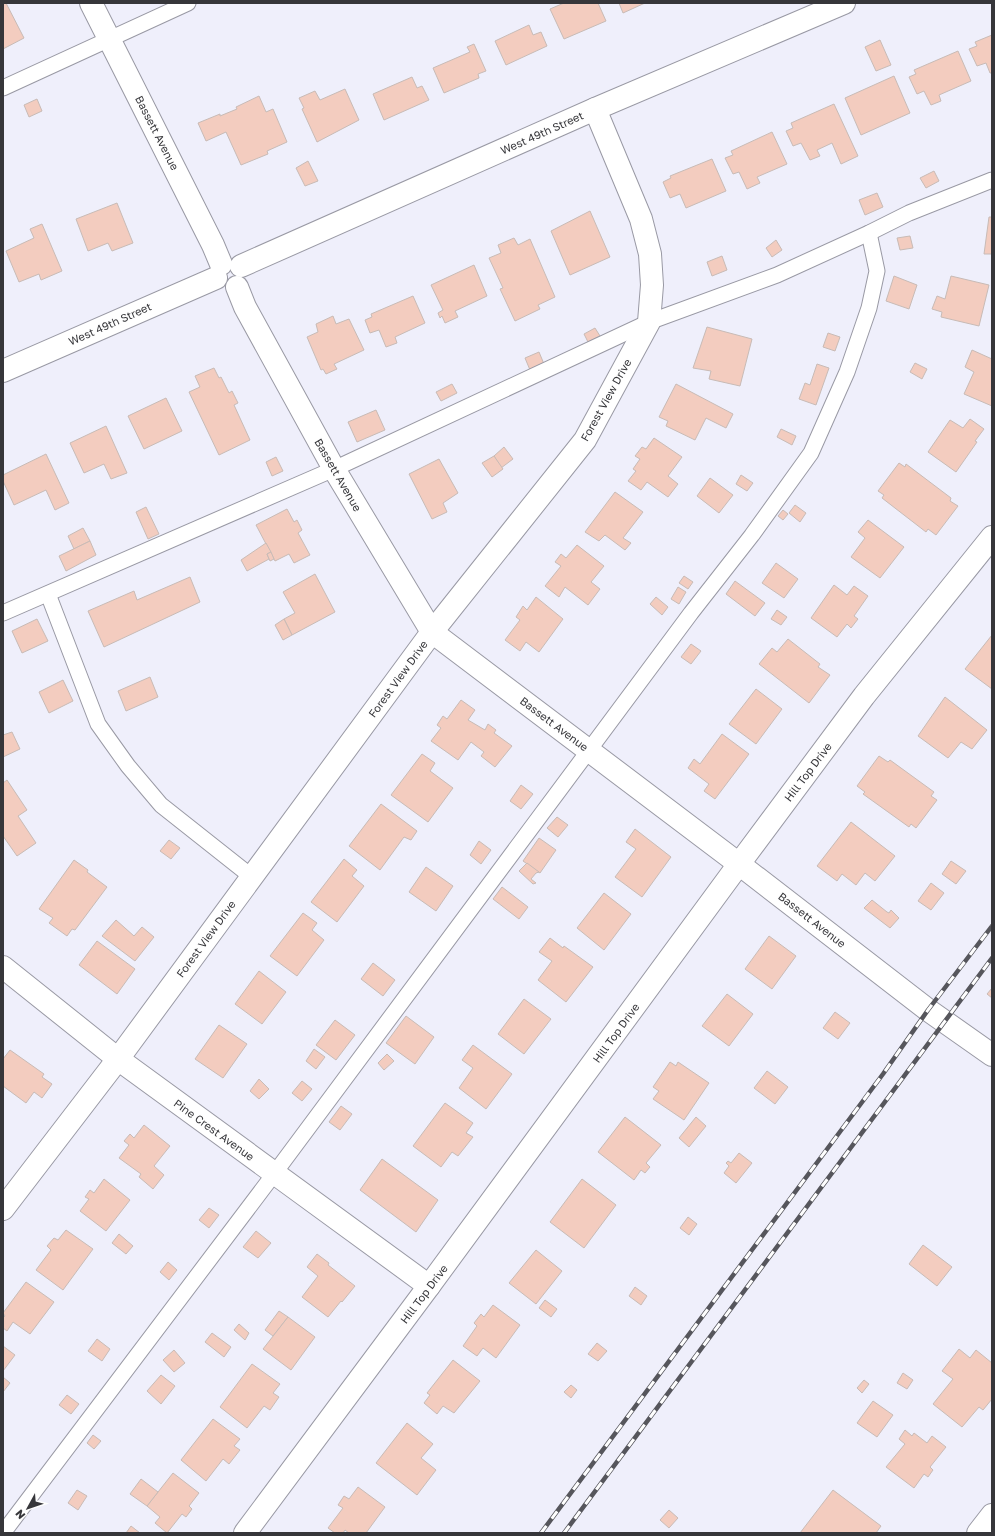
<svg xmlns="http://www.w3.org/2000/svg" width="995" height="1536" font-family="'Golos Text',sans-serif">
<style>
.building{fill:#f3ccbf;stroke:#c8bbb6}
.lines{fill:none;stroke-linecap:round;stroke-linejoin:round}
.lane-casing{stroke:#9999a4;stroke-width:17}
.street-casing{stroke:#9999a4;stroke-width:24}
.lane{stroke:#fff;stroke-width:15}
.street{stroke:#fff;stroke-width:22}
.rail-casing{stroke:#56565c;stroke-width:4.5}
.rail{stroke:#fefefe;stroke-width:3;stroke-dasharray:9;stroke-linecap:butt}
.labels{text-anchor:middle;stroke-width:3;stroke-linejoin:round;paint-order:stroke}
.street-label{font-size:11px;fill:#36363a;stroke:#fefefe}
</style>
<rect width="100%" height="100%" fill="#efeffb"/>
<g class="building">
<path d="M3,3h3l18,35 -21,11z"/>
<path d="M564,3h34l8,18 -42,18 -14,-30z"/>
<path d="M619,3h26l-22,10z"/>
<path d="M529,25l4,10 8,-3 6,14 -41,19 -11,-24z"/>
<path d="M992,35v38h-2l-4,-10 -9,3 -8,-17 8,-3 -2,-4z"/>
<path d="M880,40l11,25 -15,6 -11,-24z"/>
<path d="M474,44l12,27 -8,3 1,4 -35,15 -11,-25 37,-16 -3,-5z"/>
<path d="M958,51l13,30 -32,14 2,6 -10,4 -7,-14 -7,3 -8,-17 7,-3 -2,-4z"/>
<path d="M894,76l16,37 -49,22 -16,-37z"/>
<path d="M412,77l5,11 5,-2 7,14 -45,20 -11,-26z"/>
<path d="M345,89l14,31 -42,22 -15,-33 2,-1 -5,-10 16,-7 5,9z"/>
<path d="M259,96l7,16 7,-3 14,33 -20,9 1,3 -27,11 -15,-33 -20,9 -8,-18 22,-9v2l17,-7 -1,-2z"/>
<path d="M37,99l5,12 -13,6 -5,-12z"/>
<path d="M834,104l24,52 -17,8 -9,-21 -15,7 3,6 -10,4 -9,-17 -8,3 -7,-15 7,-3 -2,-5z"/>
<path d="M772,132l15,32 -30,13 3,6 -13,6 -8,-17 -6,2 -8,-16 8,-3 -2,-4z"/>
<path d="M712,159l14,32 -40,17 -6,-14 -10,4 -7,-16 8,-4 -1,-2z"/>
<path d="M308,161l10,20 -13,5 -9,-18z"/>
<path d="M934,171l5,10 -13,7 -6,-10z"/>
<path d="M877,193l6,14 -18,8 -6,-15z"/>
<path d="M117,203l16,40 -21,8 -4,-8 -20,8 -12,-32z"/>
<path d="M590,211l20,46 -40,18 -19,-44z"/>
<path d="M989,217h3v37h-8z"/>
<path d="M42,224l20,47 -21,9 -2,-6 -20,8 -13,-31 28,-13 -4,-9z"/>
<path d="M910,236l3,12 -13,2 -3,-12z"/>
<path d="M514,238l4,7 12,-6 25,58 -17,8 2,4 -25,12 -15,-32 3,-1 -14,-30 12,-5 -3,-8z"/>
<path d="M776,240l6,10 -10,7 -6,-9z"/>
<path d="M722,256l5,14 -15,6 -5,-14z"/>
<path d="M474,265l13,31 -32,15 3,6 -13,6 -3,-7 -2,2 -2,-5 5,-3 -12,-25z"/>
<path d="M894,276l23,9 -8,24 -23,-8z"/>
<path d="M951,276l38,9 -10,41 -38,-9 1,-5 -10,-3 5,-13 8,3z"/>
<path d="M413,296l12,27 -30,14 2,6 -11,4 -7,-17 -9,3 -5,-13 7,-3 -1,-3z"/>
<path d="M333,316l3,8 13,-5 15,31 -30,14 3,5 -11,5 -3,-5 -2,1 -14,-33 11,-5 -2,-8z"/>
<path d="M707,327l45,12 -12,47 -31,-7 2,-8 -18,-3z"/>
<path d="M595,328l5,8 -12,6 -4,-8z"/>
<path d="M828,333l12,4 -5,14 -12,-4z"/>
<path d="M972,350l20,9v47l-28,-12 10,-22 -9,-5z"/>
<path d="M539,352l5,12 -14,6 -5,-12z"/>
<path d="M915,363l12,6 -5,10 -12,-7z"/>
<path d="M817,364l12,4 -13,37 -17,-6 6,-16 5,2z"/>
<path d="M214,368l5,10 2,-1 8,16 3,-2 6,12 -4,2 16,35 -31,15 -30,-63 11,-5 -5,-11z"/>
<path d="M452,384l5,9 -16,8 -5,-9z"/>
<path d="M676,384l57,30 -7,14 -20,-10 -11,22 -29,-14 2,-5 -9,-4z"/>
<path d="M166,398l16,33 -38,18 -16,-33z"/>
<path d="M376,410l9,20 -28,12 -9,-20z"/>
<path d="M970,419l14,10 -9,12 2,1 -21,30 -28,-20 22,-32 13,8z"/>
<path d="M106,426l21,47 -16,6 -7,-15 -20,9 -14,-30z"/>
<path d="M781,429l15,7 -4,9 -15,-8z"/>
<path d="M654,438l28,19 -14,19 10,8 -10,13 -21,-15 -6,8 -13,-9 8,-10 -3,-2 7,-10 -5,-3 7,-9 4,2z"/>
<path d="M504,447l9,12 -12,9 -7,-12z"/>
<path d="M46,454l23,49 -14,7 -9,-20 -32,15 -11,-24v-6z"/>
<path d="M494,456l9,13 -11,8 -10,-14z"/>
<path d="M276,457l7,14 -11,5 -6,-14z"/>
<path d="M439,459l19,34 -15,10 4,9 -15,7 -23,-45z"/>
<path d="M899,463l6,4 1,-3 45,34 -1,3 8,5 -22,29 -8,-6 -2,3 -44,-34 2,-3 -6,-4z"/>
<path d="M741,475l12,8 -6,8 -11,-7z"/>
<path d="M710,478l23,17 -14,18 -22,-17z"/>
<path d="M615,492l28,20 -20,26 8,5 -6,7 -20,-15 -6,6 -14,-9z"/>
<path d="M795,505l11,8 -6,9 -11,-9z"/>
<path d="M146,507l13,27 -11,5 -12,-27z"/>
<path d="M287,509l7,13 3,-2 5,10 -4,3 12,22 -16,8 -5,-9 -14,7 -19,-36z"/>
<path d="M783,510l5,4 -5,6 -5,-4z"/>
<path d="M868,520l36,27 -24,31 -29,-21 14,-19 -7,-6z"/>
<path d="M83,528l7,13 -16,8 -6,-13z"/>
<path d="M90,541l6,14 -30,16 -7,-15z"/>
<path d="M266,543l5,9 -4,2 2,5 -22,12 -6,-11z"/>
<path d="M577,545l27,21 -13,16 9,7 -12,16 -23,-18 -6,10 -14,-11 16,-20 -6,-4 6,-8 5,4z"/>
<path d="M271,552l3,7 -4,2 -3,-7z"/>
<path d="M776,563l22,16 -14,19 -22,-15z"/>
<path d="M315,574l20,38 -43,23 -8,-16 11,-6 -12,-21z"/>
<path d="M684,576l9,6 -5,7 -9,-6z"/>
<path d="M190,577l10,25 -96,45 -16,-36 46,-20 3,9z"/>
<path d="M735,581l30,22 -10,13 -29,-22z"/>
<path d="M834,585l13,10 7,-9 14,10 -14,20 4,3 -7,9 -4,-4 -10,13 -26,-19z"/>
<path d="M678,587l8,5 -7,12 -8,-5z"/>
<path d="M536,597l27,22 -24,33 -13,-10 -6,9 -15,-11 15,-20 -4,-3 7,-11 4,4z"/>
<path d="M656,597l12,10 -6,8 -12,-11z"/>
<path d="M777,610l10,7 -6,8 -10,-6z"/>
<path d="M37,619l11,22 -26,12 -10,-22z"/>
<path d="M284,619l8,16 -9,5 -8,-15z"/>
<path d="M992,635v54l-27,-20z"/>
<path d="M788,639l32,25 -2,3 12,8 -21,28 -50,-39 13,-16 5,4z"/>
<path d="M691,644l10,7 -10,13 -10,-7z"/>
<path d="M150,677l8,20 -32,14 -8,-20z"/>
<path d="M63,680l10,21 -24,12 -10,-21z"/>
<path d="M756,689l26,20 -26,35 -27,-20z"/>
<path d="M945,697l42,33 -15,19 -11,-7 -13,16 -30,-22z"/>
<path d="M461,700l14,10 -7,10 17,10 3,-6 8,6 -2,3 18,13 -17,21 -14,-11 3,-4 -13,-10 -13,18 -27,-19 10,-13 -4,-3 6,-9 4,3z"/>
<path d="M12,732l8,17 -17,8v-22z"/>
<path d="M722,734l27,20 -34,45 -11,-8 5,-7 -21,-16 6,-9 6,5z"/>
<path d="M422,754l13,9 -5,8 23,17 -25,34 -37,-27z"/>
<path d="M879,756l9,6 2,-2 44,32 -3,4 6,4 -21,28 -5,-4 -2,3 -46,-33 2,-2 -8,-6z"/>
<path d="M7,780l20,30 -9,6 18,27 -19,13 -14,-20v-53z"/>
<path d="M521,785l12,9 -12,15 -11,-8z"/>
<path d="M381,804l36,27 -6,9 -7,-3 -24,33 -31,-24z"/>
<path d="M557,817l11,8 -10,12 -11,-9z"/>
<path d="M851,822l44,34 -20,25 -10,-8 -9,12 -14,-11 -5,7 -20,-15z"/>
<path d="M635,829l36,28 -29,40 -27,-20 21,-28 -10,-7z"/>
<path d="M539,838l17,12 -16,23 -17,-12z"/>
<path d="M169,840l11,8 -9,11 -11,-8z"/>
<path d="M479,841l12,9 -10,14 -11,-9z"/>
<path d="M344,859l13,11 -5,6 12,10 -27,36 -26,-20z"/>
<path d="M74,860l14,10 -1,2 20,15 -32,43 -3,-1 -5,7 -18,-13 4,-5 -14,-9z"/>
<path d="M951,861l15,10 -10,13 -14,-10z"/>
<path d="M527,863l12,9 -3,1 -5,6 5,4 -3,1 -14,-13z"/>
<path d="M426,867l27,19 -17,25 -27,-19z"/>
<path d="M931,883l13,10 -13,17 -13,-9z"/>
<path d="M502,887l26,20 -9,12 -26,-20z"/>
<path d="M604,893l27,21 -27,36 -27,-22z"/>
<path d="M872,900l15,12 2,1 2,-3 8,8 -9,10 -26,-20z"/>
<path d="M303,913l14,10 -5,7 12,10 -27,36 -27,-20z"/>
<path d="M116,920l18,16 8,-9 12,10 -19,24 -33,-25z"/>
<path d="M769,936l27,20 -24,33 -27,-20z"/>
<path d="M550,938l13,10 1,-2 29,21 -27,35 -28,-22 14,-19 -13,-9z"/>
<path d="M97,941l38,28 -18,25 -38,-29z"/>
<path d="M373,963l22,17 -12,16 -22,-17z"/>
<path d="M259,971l27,21 -24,32 -27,-20z"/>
<path d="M992,988v10l-5,-4z"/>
<path d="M727,994l26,20 -24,32 -27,-20z"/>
<path d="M524,999l27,20 -27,35 -26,-20z"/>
<path d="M835,1012l15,11 -12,16 -15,-11z"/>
<path d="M406,1016l28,21 -19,27 -29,-21z"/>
<path d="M335,1020l20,15 -19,25 -20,-15z"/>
<path d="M219,1025l28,19 -24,34 -28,-19z"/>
<path d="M473,1045l39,29 -26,35 -27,-21 14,-20 -11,-8z"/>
<path d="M314,1049l11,8 -9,12 -10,-8z"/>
<path d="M10,1050l34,24 -2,3 10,7 -10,14 -8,-6 -8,11 -23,-17v-27z"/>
<path d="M387,1054l7,7 -10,9 -6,-7z"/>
<path d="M670,1062l6,4 2,-4 31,21 -25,37 -31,-21 6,-8 -6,-4z"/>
<path d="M767,1071l21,16 -13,17 -21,-16z"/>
<path d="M259,1079l10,10 -10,10 -9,-8z"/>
<path d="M302,1081l10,8 -10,12 -10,-8z"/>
<path d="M445,1103l28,20 -7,10 7,4 -15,19 -6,-4 -11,15 -28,-21z"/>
<path d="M341,1106l11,8 -12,16 -11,-8z"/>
<path d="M625,1117l36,28 -15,18 4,4 -5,6 -4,-3 -7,10 -36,-28z"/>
<path d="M696,1117l10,9 -17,21 -10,-9z"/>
<path d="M144,1125l26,21 -16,20 10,9 -11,14 -14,-12 2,-3 -22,-16 10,-13 -5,-4 6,-7 4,4z"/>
<path d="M739,1153l13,10 -16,20 -12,-10 5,-7 -3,-3 2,-2 3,2z"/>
<path d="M382,1159l56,41 -22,32 -56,-42z"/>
<path d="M104,1179l26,21 -24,31 -26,-20 9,-12 -4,-2 5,-7 4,3z"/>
<path d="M582,1179l34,26 -32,43 -34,-26z"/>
<path d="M209,1208l10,7 -10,13 -10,-8z"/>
<path d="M688,1217l9,7 -8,11 -9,-7z"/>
<path d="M66,1230l27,19 -30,41 -27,-20 15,-20 -4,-4 7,-8 4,2z"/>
<path d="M256,1231l15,12 -13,15 -15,-11z"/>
<path d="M119,1234l14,12 -7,8 -14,-11z"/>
<path d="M923,1245l29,22 -15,19 -28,-22z"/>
<path d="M536,1250l26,21 -26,33 -27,-21z"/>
<path d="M317,1254l12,9 -1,2 27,21 -13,16 -1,-1 -13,16 -26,-20 16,-21 -11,-9z"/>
<path d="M168,1262l9,8 -8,10 -9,-8z"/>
<path d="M26,1282l28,20 -24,32 -17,-12 -6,9 -4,-3v-10l2,-2 -2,-3z"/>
<path d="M635,1287l12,9 -6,9 -12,-9z"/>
<path d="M545,1300l12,9 -6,8 -12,-9z"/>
<path d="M493,1305l27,20 -24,33 -13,-10 -6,8 -14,-10 14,-20 -3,-3 7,-9 3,3z"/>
<path d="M279,1311l9,6 -15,19 -8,-6z"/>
<path d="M288,1317l27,20 -24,33 -28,-21z"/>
<path d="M239,1324l10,9 -4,7 -11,-10z"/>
<path d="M212,1333l19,14 -7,10 -19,-15z"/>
<path d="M97,1339l13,10 -8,12 -14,-10z"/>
<path d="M597,1343l10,8 -9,10 -10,-7z"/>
<path d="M3,1346l12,9 -12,16z"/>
<path d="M959,1349l11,9 6,-8 16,13v36l-9,11 -4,-3 -17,20 -29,-23 20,-25 -11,-8z"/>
<path d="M174,1350l11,13 -11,9 -11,-12z"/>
<path d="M453,1360l27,21 -26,32 -11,-7 -6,8 -13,-11 6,-8 -3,-2z"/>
<path d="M252,1364l28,20 -7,9 6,4 -9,13 -6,-4 -17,22 -27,-21z"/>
<path d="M903,1373l10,7 -6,9 -10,-6z"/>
<path d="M161,1375l14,11 -14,18 -14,-13z"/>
<path d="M3,1377l7,6 -7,9z"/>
<path d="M864,1380l5,4 -7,9 -5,-5z"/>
<path d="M571,1385l6,5 -6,8 -7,-6z"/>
<path d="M67,1395l12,9 -8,10 -12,-9z"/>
<path d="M873,1401l20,14 -16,22 -20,-14z"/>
<path d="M213,1419l27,20 -6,7 6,4 -11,14 -6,-5 -17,22 -25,-21z"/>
<path d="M407,1423l26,21 -12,14 15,12 -19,25 -41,-32z"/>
<path d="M905,1430l7,6 2,-3 13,10 5,-7 14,11 -16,20 3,3 -5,7 -4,-3 -10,14 -28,-21 19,-23 -6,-5z"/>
<path d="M93,1435l8,6 -7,8 -7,-6z"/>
<path d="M173,1473l26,20 -10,13 3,3 -6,8 -4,-3 -15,19 -12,-10 5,-6 -13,-11z"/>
<path d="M141,1479l17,13 -11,14 -17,-12z"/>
<path d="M358,1487l27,20 -19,26h-17l-4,-3 -2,3h-8l-7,-5 15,-20 -5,-3 6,-9 5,3z"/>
<path d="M77,1490l10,6 -9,14 -10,-7z"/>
<path d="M833,1490l48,36 -5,7h-76z"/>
<path d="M669,1510l9,8 -9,10 -9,-8z"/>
<path d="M131,1526l9,7h-14z"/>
</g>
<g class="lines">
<g class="lane-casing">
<g id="lane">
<path d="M3,88l185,-85"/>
<path d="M48,594l50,130 30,42 33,39 91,72"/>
<path d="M3,613l331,-144 315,-147 128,-47 92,-42 40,-20 83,-33"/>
<path d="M3,1533l271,-359 417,-561 61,-78 59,-82 36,-81 22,-64 8,-37 -8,-38"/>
</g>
</g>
<g class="street-casing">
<g id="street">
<path d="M91,3l122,242 8,19"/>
<path d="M241,266l354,-157 249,-106"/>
<path d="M237,287l8,20 89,162 98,163 307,232 189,146 64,45"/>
<path d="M3,371l213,-93"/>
<path d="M3,967l115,92 311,227"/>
<path d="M3,1209l115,-150 314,-427 153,-192 64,-118 3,-37 -2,-31 -9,-35 -46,-110"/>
<path d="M245,1533l184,-247 310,-422 125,-168 128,-159"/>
<path d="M978,1533l14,-18"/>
</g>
</g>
<use href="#lane" class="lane"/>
<use href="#street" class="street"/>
<g class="rail-casing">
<g id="rail">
<path d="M541,1533l342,-459 45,-64 64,-84"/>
<path d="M564,1533l428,-575"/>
</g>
</g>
<use href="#rail" class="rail"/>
</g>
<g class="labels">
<g class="street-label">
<text transform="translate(157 133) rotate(63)" y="4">Bassett Avenue</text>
<text transform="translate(542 133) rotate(-24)" y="4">West 49th Street</text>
<text transform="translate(110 324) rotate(-24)" y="4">West 49th Street</text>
<text transform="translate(606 400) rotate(-61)" y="4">Forest View Drive</text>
<text transform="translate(338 475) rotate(60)" y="4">Bassett Avenue</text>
<text transform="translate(398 679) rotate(-54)" y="4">Forest View Drive</text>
<text transform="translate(554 724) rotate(37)" y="4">Bassett Avenue</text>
<text transform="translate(808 772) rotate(-53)" y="4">Hill Top Drive</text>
<text transform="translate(812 920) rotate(38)" y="4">Bassett Avenue</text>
<text transform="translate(206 939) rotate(-54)" y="4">Forest View Drive</text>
<text transform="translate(616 1033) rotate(-54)" y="4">Hill Top Drive</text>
<text transform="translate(214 1130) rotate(36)" y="4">Pine Crest Avenue</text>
<text transform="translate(424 1294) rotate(-53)" y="4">Hill Top Drive</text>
</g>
</g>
<rect width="995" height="1536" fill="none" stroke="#36363a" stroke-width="8"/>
<g transform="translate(28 1508) rotate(230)" stroke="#fefefe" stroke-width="3" paint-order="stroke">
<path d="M0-3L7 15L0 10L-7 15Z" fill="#36363a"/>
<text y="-6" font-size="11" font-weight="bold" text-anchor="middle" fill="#36363a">N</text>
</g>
</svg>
